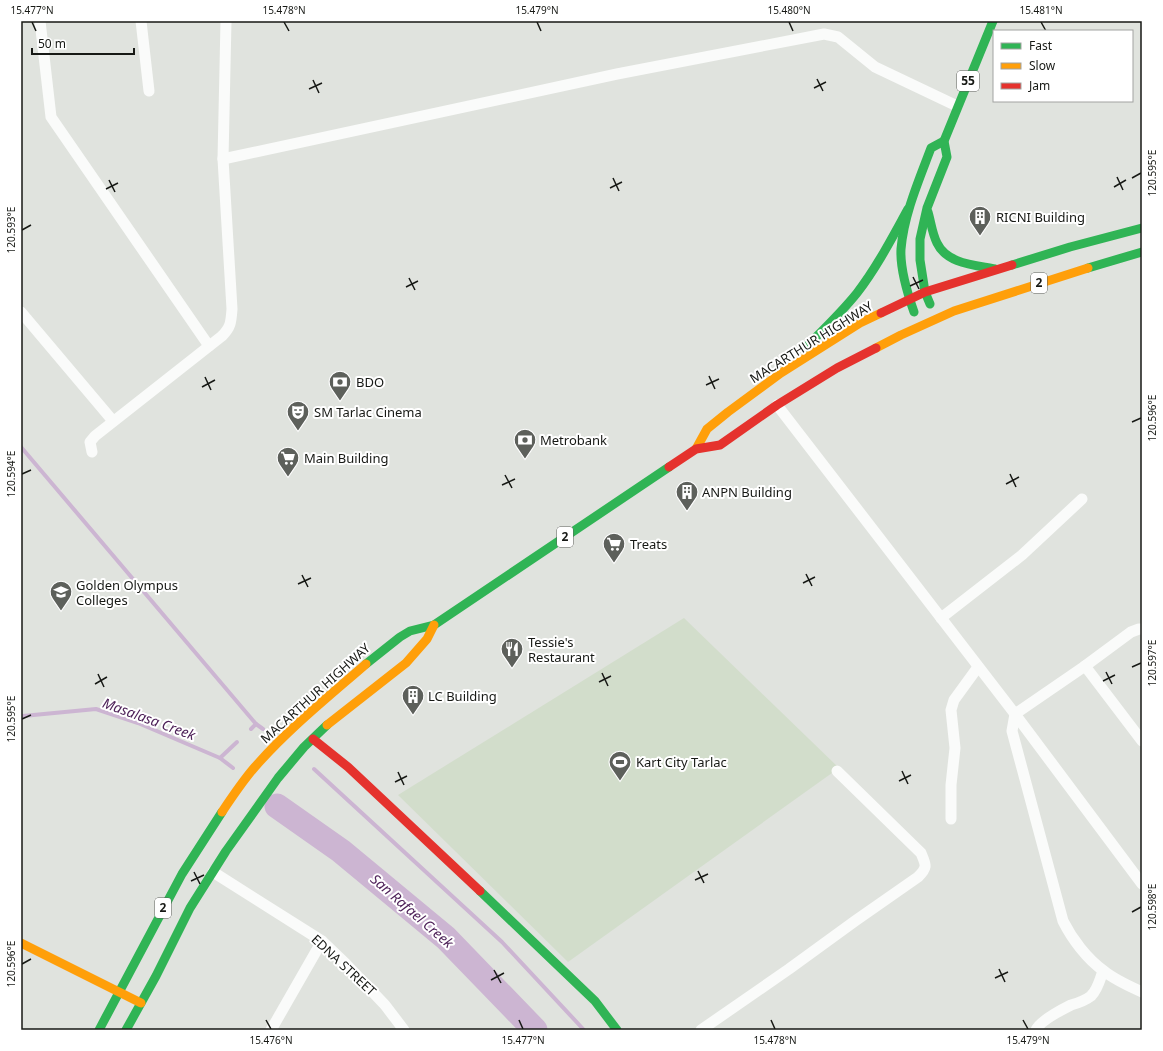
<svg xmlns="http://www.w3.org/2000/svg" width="1163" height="1051" font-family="'Noto Sans',sans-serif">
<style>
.green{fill:#d2ddcb}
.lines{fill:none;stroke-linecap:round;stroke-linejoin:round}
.stream{stroke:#ccb5d2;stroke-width:4}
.river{stroke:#ccb5d2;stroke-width:25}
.street{stroke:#fafbfa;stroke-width:11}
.fast{stroke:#30b455;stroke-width:9}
.slow{stroke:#ff9f0a;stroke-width:9}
.jam{stroke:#e5322d;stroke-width:9}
.ticks{fill:none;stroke:#171915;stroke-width:1.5}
.labels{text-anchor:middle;stroke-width:4;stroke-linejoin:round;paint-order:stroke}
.shield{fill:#fff;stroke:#5d5e5b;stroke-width:1}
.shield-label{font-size:12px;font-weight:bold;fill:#171915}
.poi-label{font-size:13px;fill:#171915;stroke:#fff;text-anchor:start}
.street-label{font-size:13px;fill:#171915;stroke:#fff}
.water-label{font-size:14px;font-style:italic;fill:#4e2259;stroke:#fff}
.neatline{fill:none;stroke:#171915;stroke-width:1.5}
.ticks-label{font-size:10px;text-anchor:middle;fill:#171915}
</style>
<rect width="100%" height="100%" fill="#e0e3de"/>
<path class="green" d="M684,618l155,150 -271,194 -170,-167z"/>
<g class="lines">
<g class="stream">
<path d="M21,447l235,277 7,5"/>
<path d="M21,717l2,-1 73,-7 42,14 82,35 13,10"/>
<path d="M251,729l5,-5"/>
<path d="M220,758l17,-16"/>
<path d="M314,769l188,173 82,88"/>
</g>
<path class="river" d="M277,806l64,45 105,87 89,92"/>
<g class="street">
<path d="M40,21l11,96 158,229"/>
<path d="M141,21l8,70"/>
<path d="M223,159l3,-138"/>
<path d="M21,312l92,109"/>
<path d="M777,405l238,309 127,170"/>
<path d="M92,452l-2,-10 5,-6 127,-100c9,-9 9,-14 10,-27l-9,-150 394,-85 207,-40 14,3 37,30 82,39"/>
<path d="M941,618l81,-63 60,-56"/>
<path d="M1142,629h-3l-8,3 -46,34 -70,48 -3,17 51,190c9,18 24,38 41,50 11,9 25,15 38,21"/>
<path d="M1085,666l57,75"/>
<path d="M951,819v-34l4,-37 -4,-38 3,-10 24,-33"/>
<path d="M213,872l109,69 24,23 39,41 19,25"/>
<path d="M271,1030l51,-89"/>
<path d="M701,1030l88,-61 66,-48 63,-44c10,-10 8,-12 3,-24l-84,-82"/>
<path d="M1036,1030c4,-9 27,-21 35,-25 7,-2 15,-5 20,-9 7,-7 9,-17 12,-25"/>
</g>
<g class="fast">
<path d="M928,212c3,10 4,21 9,31 10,21 38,22 58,26"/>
<path d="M1012,265l58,-18 72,-19"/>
<path d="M1088,268l54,-16"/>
<path d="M930,304l-5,-12 -5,-32v-21l7,-31 20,-51 -3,-16 49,-120"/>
<path d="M914,312c-6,-17 -14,-45 -13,-63 3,-35 18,-69 30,-101l13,-7"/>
<path d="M804,349c18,-18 37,-36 53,-56 20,-26 35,-55 51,-84"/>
<path d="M366,664l34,-27 10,-6 24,-6 235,-158"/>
<path d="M480,891l115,110 22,29"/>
<path d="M99,1030l83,-156 40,-62"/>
<path d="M126,1030l30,-54 34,-68 36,-57 52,-73 26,-31 23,-22"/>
</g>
<g class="slow">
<path d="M876,348l25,-13 53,-24 134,-43"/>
<path d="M696,449l11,-20 21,-17 53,-39 79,-50 21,-10"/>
<path d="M327,725l79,-62 21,-24 7,-14"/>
<path d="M222,812c10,-15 20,-30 32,-44 34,-39 74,-71 112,-104"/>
<path d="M21,943l120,60"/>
</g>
<g class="jam">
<path d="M881,313l44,-21 87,-27"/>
<path d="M669,467l27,-18 24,-4 57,-40 60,-37 39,-20"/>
<path d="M313,739l35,28 132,124"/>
</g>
</g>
<path class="ticks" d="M32,22l4,9M284,22l5,9M537,22l4,9M789,22l4,9M1041,22l5,9M817,79l6,12M313,80l6,13M814,88l12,-6M309,89l13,-6M1117,177l6,13M613,178l6,13M1132,178l9,-5M109,180l6,12M1114,187l12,-7M610,188l12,-6M106,189l12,-6M22,230l9,-5M913,277l6,12M409,278l6,12M910,286l13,-6M406,287l12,-6M709,376l6,13M205,377l6,13M706,385l13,-6M202,387l13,-7M1132,422l9,-4M22,474l9,-4M1010,474l6,13M505,475l7,13M1006,484l13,-7M502,485l13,-6M806,574l6,12M302,575l6,12M803,583l12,-6M298,584l13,-6M1132,667l9,-4M1106,672l6,12M602,673l6,13M98,674l6,13M1103,681l12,-6M599,682l12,-6M95,684l12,-7M22,719l9,-4M902,771l6,13M398,772l6,13M899,781l12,-6M395,782l12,-6M698,871l6,12M194,872l6,12M695,880l13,-6M191,881l13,-6M1132,912l9,-5M22,964l9,-5M999,969l6,13M494,970l7,13M995,978l13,-6M491,980l13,-7M266,1020l5,9M519,1020l4,9M771,1020l4,9M1023,1020l5,9"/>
<defs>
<g id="building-pin" transform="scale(1.15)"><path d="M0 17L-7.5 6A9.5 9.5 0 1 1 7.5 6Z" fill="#5d605b" stroke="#fff"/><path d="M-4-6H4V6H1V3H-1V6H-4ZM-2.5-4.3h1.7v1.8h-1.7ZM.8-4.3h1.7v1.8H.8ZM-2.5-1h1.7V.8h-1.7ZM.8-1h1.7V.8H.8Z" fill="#fff"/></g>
<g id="bank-pin" transform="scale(1.15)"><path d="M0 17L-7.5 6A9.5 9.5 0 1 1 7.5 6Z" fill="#5d605b" stroke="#fff"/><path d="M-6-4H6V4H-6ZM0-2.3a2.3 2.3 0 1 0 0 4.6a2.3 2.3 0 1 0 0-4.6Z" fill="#fff"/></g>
<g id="theatre-pin" transform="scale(1.15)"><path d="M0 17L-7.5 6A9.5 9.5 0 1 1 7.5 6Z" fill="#5d605b" stroke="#fff"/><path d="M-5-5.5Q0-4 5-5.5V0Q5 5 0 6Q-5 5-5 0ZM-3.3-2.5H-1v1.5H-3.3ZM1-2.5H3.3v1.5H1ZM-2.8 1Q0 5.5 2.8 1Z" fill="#fff"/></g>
<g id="supermarket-pin" transform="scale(1.15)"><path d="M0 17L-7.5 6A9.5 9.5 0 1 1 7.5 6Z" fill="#5d605b" stroke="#fff"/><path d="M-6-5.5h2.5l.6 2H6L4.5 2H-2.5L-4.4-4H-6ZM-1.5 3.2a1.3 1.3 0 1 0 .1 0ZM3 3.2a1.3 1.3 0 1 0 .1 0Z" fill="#fff"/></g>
<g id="university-pin" transform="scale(1.15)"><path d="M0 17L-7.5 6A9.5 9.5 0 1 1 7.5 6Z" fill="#5d605b" stroke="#fff"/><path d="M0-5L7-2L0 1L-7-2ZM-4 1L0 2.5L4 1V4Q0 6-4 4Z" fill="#fff"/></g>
<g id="restaurant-pin" transform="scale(1.15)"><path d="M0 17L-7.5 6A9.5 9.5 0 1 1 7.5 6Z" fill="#5d605b" stroke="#fff"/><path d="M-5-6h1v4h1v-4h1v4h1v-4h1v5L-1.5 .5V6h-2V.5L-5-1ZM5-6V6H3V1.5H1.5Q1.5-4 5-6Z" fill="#fff"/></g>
<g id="stadium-pin" transform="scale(1.15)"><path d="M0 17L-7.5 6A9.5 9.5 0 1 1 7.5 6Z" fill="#5d605b" stroke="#fff"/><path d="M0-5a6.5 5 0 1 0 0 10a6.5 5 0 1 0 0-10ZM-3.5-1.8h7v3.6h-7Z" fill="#fff"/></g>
</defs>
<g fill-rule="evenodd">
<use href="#building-pin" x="980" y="217"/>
<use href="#bank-pin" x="340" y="382"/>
<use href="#theatre-pin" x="298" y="412"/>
<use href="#bank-pin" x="525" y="440"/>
<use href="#supermarket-pin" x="288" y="458"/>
<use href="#building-pin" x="687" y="492"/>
<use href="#supermarket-pin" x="614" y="544"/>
<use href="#university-pin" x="61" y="592"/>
<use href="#restaurant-pin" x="512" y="649"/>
<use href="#building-pin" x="413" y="696"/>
<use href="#stadium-pin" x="620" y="762"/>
</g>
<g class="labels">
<g class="shield">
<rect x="957" y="71" width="22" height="20" rx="3"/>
<rect x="1031" y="273" width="16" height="20" rx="3"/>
<rect x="557" y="527" width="16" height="20" rx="3"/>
<rect x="155" y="898" width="16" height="20" rx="3"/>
</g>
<g class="shield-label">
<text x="968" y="85">55</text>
<text x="1039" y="287">2</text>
<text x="565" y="541">2</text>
<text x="163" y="912">2</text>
</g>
<g class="poi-label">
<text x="996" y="222">RICNI Building</text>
<text x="356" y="387">BDO</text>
<text x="314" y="417">SM Tarlac Cinema</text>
<text x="540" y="445">Metrobank</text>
<text x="304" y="463">Main Building</text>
<text x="702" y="497">ANPN Building</text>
<text x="630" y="549">Treats</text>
<text x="76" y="590">Golden Olympus<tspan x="76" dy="15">Colleges</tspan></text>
<text x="528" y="647">Tessie's<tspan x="528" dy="15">Restaurant</tspan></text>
<text x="428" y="701">LC Building</text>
<text x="636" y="767">Kart City Tarlac</text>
</g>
<g class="street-label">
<text transform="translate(811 342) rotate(-32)" y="5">MACARTHUR HIGHWAY</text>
<text transform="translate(315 693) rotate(-42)" y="5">MACARTHUR HIGHWAY</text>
<text transform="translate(344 965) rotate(43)" y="5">EDNA STREET</text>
</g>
<g class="water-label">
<text transform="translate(149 719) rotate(20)" y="5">Masalasa Creek</text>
<text transform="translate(412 911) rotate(41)" y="5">San Rafael Creek</text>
</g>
</g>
<rect width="1163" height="1051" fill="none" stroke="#ffffff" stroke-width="44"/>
<rect x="993" y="30" width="140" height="72" fill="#ffffff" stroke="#a2a3a1"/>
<rect x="1001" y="43" width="20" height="6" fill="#30b455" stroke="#a2a3a1"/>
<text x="1029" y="50" font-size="12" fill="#171915">Fast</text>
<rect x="1001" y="63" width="20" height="6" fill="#ff9f0a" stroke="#a2a3a1"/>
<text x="1029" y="70" font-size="12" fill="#171915">Slow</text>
<rect x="1001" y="83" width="20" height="6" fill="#e5322d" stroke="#a2a3a1"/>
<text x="1029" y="90" font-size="12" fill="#171915">Jam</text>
<path d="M32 48v6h102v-6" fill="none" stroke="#171915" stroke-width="2"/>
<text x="38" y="48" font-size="12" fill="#171915" stroke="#ffffff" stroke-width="3" paint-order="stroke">50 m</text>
<rect x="22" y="22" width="1119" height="1007" class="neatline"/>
<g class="ticks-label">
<text x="32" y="14">15.477°N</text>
<text x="284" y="14">15.478°N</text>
<text x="537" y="14">15.479°N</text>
<text x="789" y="14">15.480°N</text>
<text x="1041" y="14">15.481°N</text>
<text transform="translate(1152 173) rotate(-90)" y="4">120.595°E</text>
<text transform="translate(11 230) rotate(-90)" y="4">120.593°E</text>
<text transform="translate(1152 418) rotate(-90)" y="4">120.596°E</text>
<text transform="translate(11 474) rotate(-90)" y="4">120.594°E</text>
<text transform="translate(1152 663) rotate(-90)" y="4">120.597°E</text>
<text transform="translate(11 719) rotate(-90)" y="4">120.595°E</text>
<text transform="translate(1152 907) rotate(-90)" y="4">120.598°E</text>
<text transform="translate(11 964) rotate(-90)" y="4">120.596°E</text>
<text x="271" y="1044">15.476°N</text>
<text x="523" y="1044">15.477°N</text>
<text x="775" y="1044">15.478°N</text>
<text x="1028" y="1044">15.479°N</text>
</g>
</svg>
